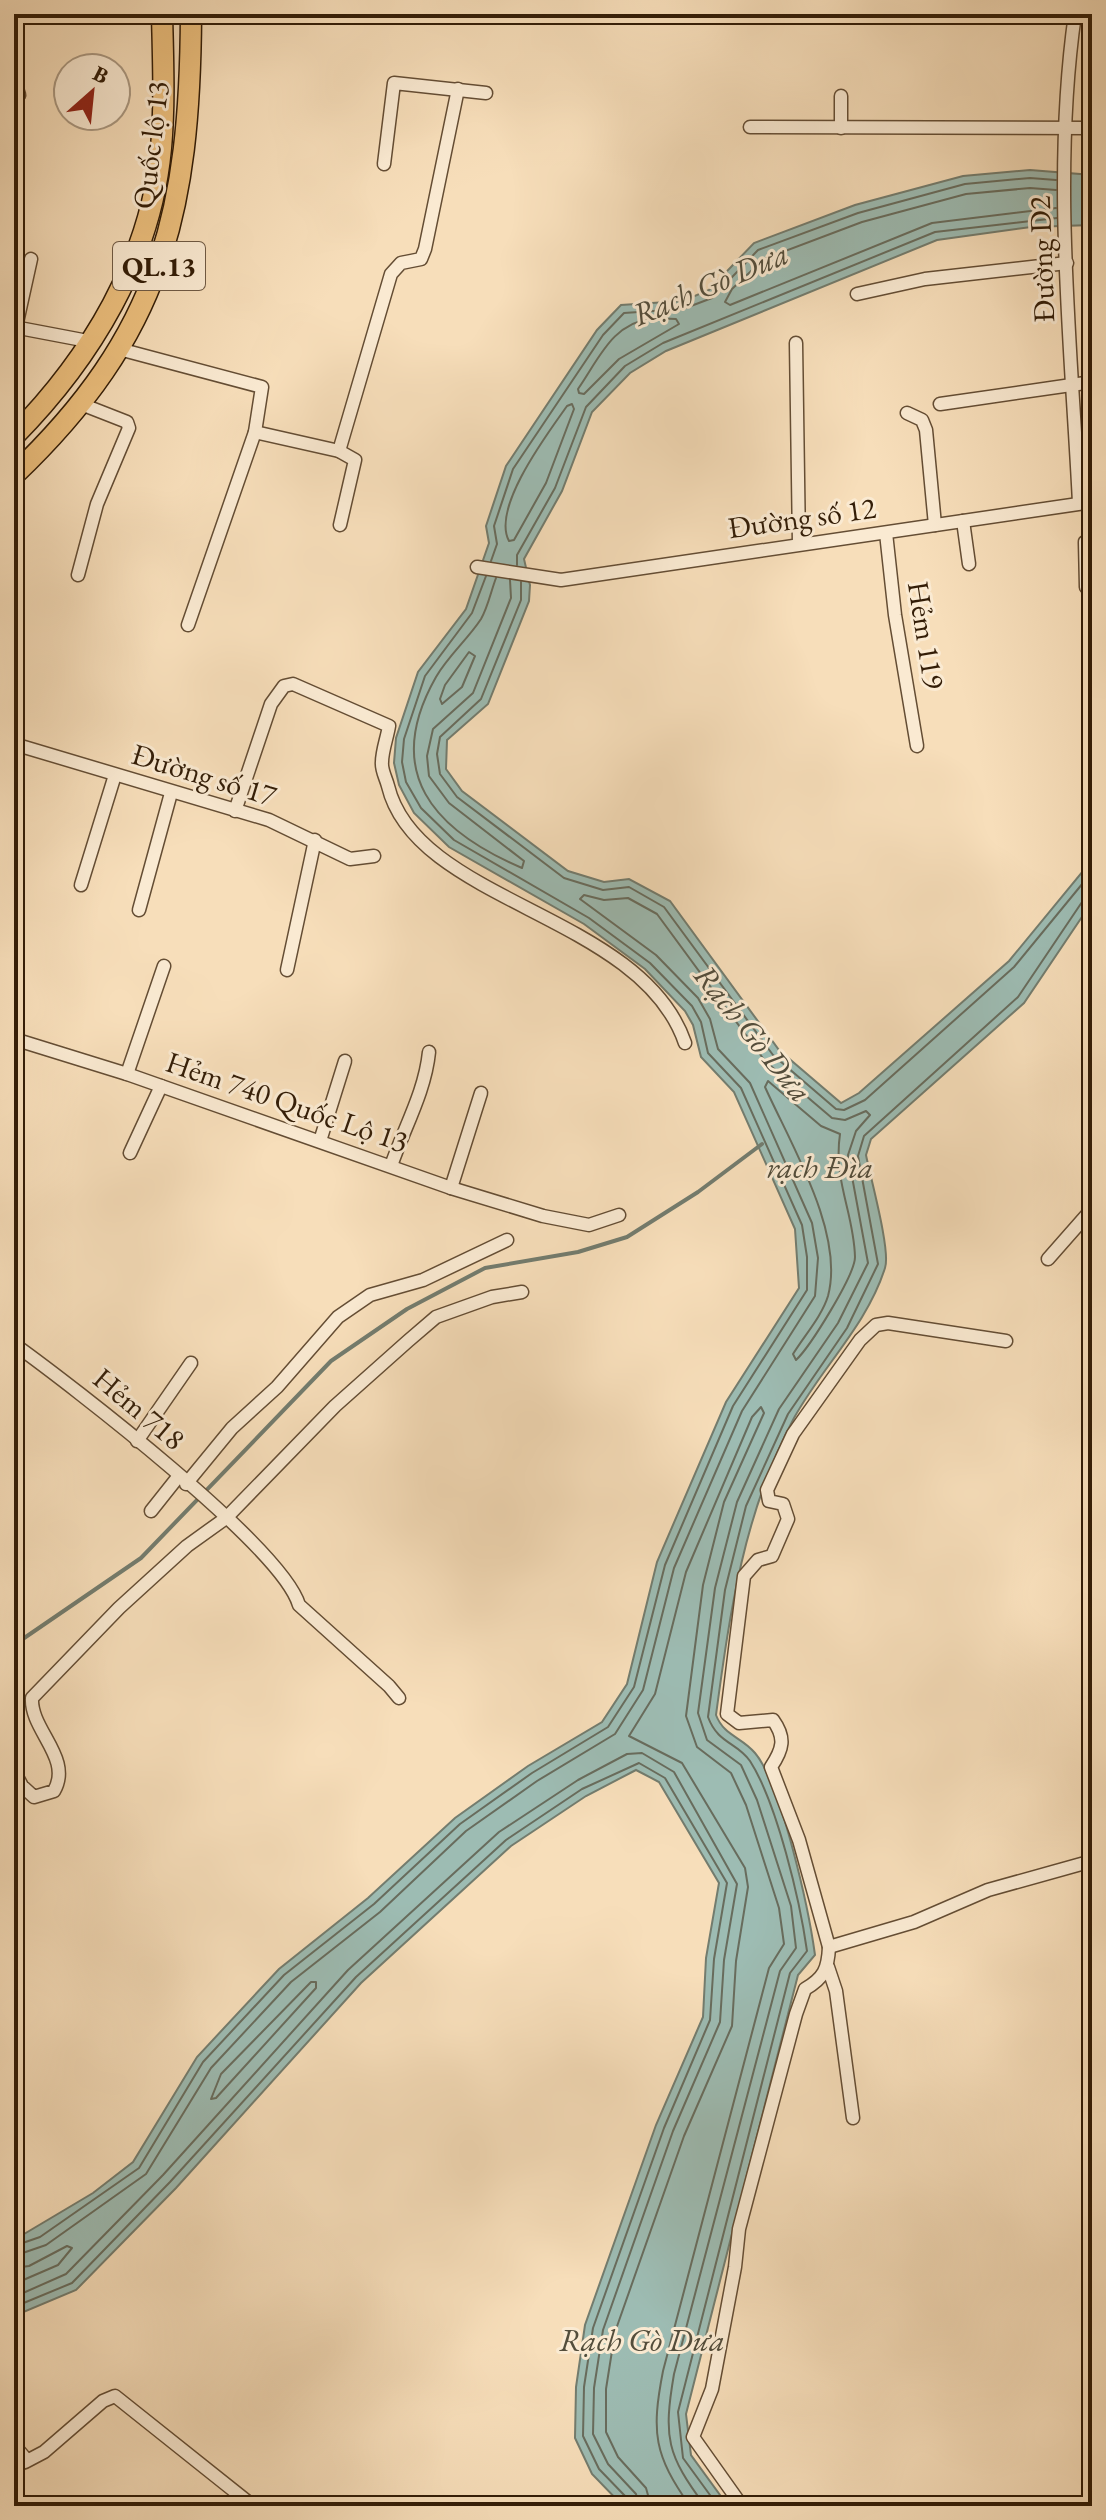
<svg xmlns="http://www.w3.org/2000/svg" width="1106" height="2520" font-family="'EB Garamond',serif">
<style>
.water{fill:#9dbcb3;stroke:#737c6e;stroke-width:2}
.lines{fill:none;stroke-linecap:round;stroke-linejoin:round}
.shore{stroke:#686c5d;stroke-width:2}
.stream{stroke:#737c6e;stroke-width:4}
.minor-casing{stroke:#644d34;stroke-width:15}
.trunk-casing{stroke:#331d07;stroke-width:23}
.minor{stroke:#faead2;stroke-width:12}
.trunk{stroke:#ecbf7d;stroke-width:20}
.labels{text-anchor:middle;stroke-width:6;stroke-linejoin:round;paint-order:stroke}
.shield{fill:#faead2;stroke:#6f5a44;stroke-width:2}
.shield-label{font-size:28px;font-weight:bold;fill:#331d07}
.street-label{font-size:30px;fill:#331d07;stroke:#faead2}
.water-label{font-size:32px;font-style:italic;fill:#534d3b;stroke:#faead2}
</style>
<rect width="100%" height="100%" fill="#f7deba"/>
<filter id="stains"><feTurbulence type="fractalNoise" baseFrequency=".0025" numOctaves="4"/><feColorMatrix values="0 0 0 0 .2 0 0 0 0 .09 0 0 0 0 .02 0 0 0 .5 -.17"/></filter>
<radialGradient id="worn" r=".72"><stop offset=".6" stop-color="#630" stop-opacity="0"/><stop offset="1" stop-color="#630" stop-opacity=".3"/></radialGradient>
<path class="water" d="M1030,170l62,5v50l-61,2 -94,13 -271,111 -36,22 -38,39 -30,79 -38,68 6,26 -1,16 -41,103 -41,36 -1,29 16,22 106,80 36,11 25,-3 41,22 109,149 62,53 18,-10 150,-132 83,-101v42l-68,101 -153,136 -5,16c4,21 25,96 19,113 -18,57 -63,99 -91,150 -50,94 -64,193 -78,297 8,21 26,22 39,38 27,32 54,158 60,202l-17,20 -112,439 5,41 37,51h-105l-31,-32 -17,-36 1,-51 9,-62 71,-200 47,-108 3,-59 13,-75 -60,-101 -23,-12 -50,26 -75,50 -150,137 -185,205 -100,102 -62,26v-76l79,-47 40,-31 64,-105 82,-88 89,-71 87,-80 73,-52 74,-44 25,-38 30,-122 69,-160 73,-114 -4,-59 -61,-137 -33,-35 -8,-32 -8,-14 -40,-42 -61,-45 -135,-77 -35,-34 -15,-28 -5,-22 2,-25 22,-66 48,-63 23,-66 -3,-17 20,-60 91,-136 24,-25 62,-4 26,-11 45,-47 101,-38 108,-29z"/>
<g class="lines">
<g class="shore">
<path d="M1056,190l-26,-2 -64,6 -104,28 -98,37 -32,30 -7,13 5,3 202,-82 124,-15"/>
<path d="M652,318l24,1 3,5 -60,35 -35,35 -5,-1 -1,-4c22,-32 34,-65 74,-71z"/>
<path d="M572,404l2,5 -28,74 -32,57 -5,1c-18,-33 39,-108 58,-135z"/>
<path d="M491,561l6,-17 -3,-18 19,-57 90,-134 21,-22 59,-4 29,-11 46,-48 100,-37 107,-29 65,-6 26,2"/>
<path d="M517,565v-10l38,-67 31,-81 39,-41 38,-23 272,-111 122,-14"/>
<path d="M496,578c-5,13 -8,29 -15,41 -13,20 -33,37 -45,58 -54,95 -3,153 86,191l2,-7 -75,-58 -20,-27 -2,-20 6,-27 40,-36 38,-95 -1,-18"/>
<path d="M521,582v18l-40,99 -41,38 -3,17 3,20 17,23 107,81 39,12 26,-3 35,20 109,148 63,54 8,1 21,-10 149,-133 78,-95"/>
<path d="M469,652l6,4 -13,31 -20,17 -2,-5 5,-14z"/>
<path d="M768,1081l53,45 19,8c-7,47 14,79 15,123 0,18 -45,90 -59,103l-3,-6c11,-18 29,-38 35,-58 17,-63 -38,-153 -63,-209z"/>
<path d="M311,1982h5v6l-100,110 -5,1 10,-25z"/>
<path d="M14,2246l26,-9 99,-69 64,-106 81,-87 90,-71 86,-80 72,-51 76,-46 26,-40 31,-122 68,-159 74,-116v-33l-5,-32 -61,-137 -33,-35 -7,-31 -9,-16 -42,-43 -61,-45 -135,-78 -33,-32 -15,-26 -4,-20 2,-23 21,-63 47,-63 14,-37"/>
<path d="M14,2256l32,-11 100,-71 65,-106 80,-86 89,-70 86,-81 71,-50 78,-47 28,-44 31,-122 68,-157 73,-115 3,-38 -6,-35 -62,-140 -32,-34 -8,-30 -12,-21 -42,-43 -76,-56 4,-4 20,5 24,-2 29,16 108,147 67,57 13,2 21,-9 4,4 -14,16 -8,24 20,108 -30,60 -59,86 -42,93 -22,86 -17,125 9,27 34,25 16,35 34,106 5,42 -16,23 -106,403c-11,64 -7,81 31,132"/>
<path d="M14,2268l15,-2 38,-20 5,2 -14,17 -44,19"/>
<path d="M14,2297l52,-23 97,-99 185,-205 151,-138 79,-52 49,-26 15,-1 32,19 63,112 -13,76 -4,62 -47,109 -70,199 -9,58 -1,46 15,30 28,30 3,12"/>
<path d="M14,2307l58,-24 98,-101 186,-205 150,-137 76,-51 57,-26 26,15 62,105 -13,76 -4,61 -46,108 -71,200 -9,59 -1,49 16,33 27,28 2,9"/>
<path d="M651,2506l-5,-18 -28,-31 -12,-25v-43l9,-57 69,-196 48,-110 4,-65 12,-74 -3,-19 -63,-105 -53,-27 26,-42 31,-122 66,-155 9,-10 3,6 -40,89 -21,83 -17,131 11,31 34,26 15,32 33,103 5,36 -15,24 -106,403c-12,62 -9,84 27,135"/>
<path d="M718,2506l-35,-48 -5,-46 112,-439 17,-22c-7,-50 -30,-148 -57,-190 -13,-19 -32,-17 -42,-44l17,-127 21,-84 42,-92 59,-86 31,-64 -20,-108 6,-20 154,-139 64,-95 10,-4"/>
</g>
<path class="stream" d="M14,1645l127,-87 190,-197 76,-52 78,-41 93,-16 49,-15 71,-45 64,-48"/>
<g class="minor-casing">
<g id="minor">
<path d="M1075,14c-23,161 -4,327 4,489"/>
<path d="M14,79l5,16"/>
<path d="M841,96v32"/>
<path d="M750,127l342,1"/>
<path d="M384,164l10,-81 92,10"/>
<path d="M857,294l68,-15 142,-16"/>
<path d="M14,327l79,15"/>
<path d="M16,327l15,-68"/>
<path d="M796,343l3,201"/>
<path d="M119,349l143,38 -7,45 -67,193"/>
<path d="M940,404l152,-22"/>
<path d="M907,413l15,7 4,10 9,95"/>
<path d="M255,432l84,19 16,9 -15,65"/>
<path d="M339,451l52,-177 10,-11 20,-4 4,-10 33,-160"/>
<path d="M963,521l6,43"/>
<path d="M886,533l9,82 22,131"/>
<path d="M477,567l84,13 531,-78"/>
<path d="M78,575l19,-71 32,-76 -2,-6 -46,-18"/>
<path d="M1086,587l-1,-45 7,-3"/>
<path d="M14,744l255,76 81,39 24,-3"/>
<path d="M235,811l36,-107 13,-18 9,-2 96,42c-2,12 -7,25 -7,36 -1,8 4,16 6,24 28,117 253,128 297,257"/>
<path d="M81,885l34,-110"/>
<path d="M139,910l32,-117"/>
<path d="M287,970l28,-130"/>
<path d="M14,1039l113,35 324,114 92,28 46,9 30,-10"/>
<path d="M127,1074l37,-108"/>
<path d="M320,1141l25,-80"/>
<path d="M130,1153l31,-67"/>
<path d="M391,1166c13,-38 34,-74 38,-114"/>
<path d="M451,1188l30,-95"/>
<path d="M1048,1259l44,-50"/>
<path d="M1006,1341l-118,-18 -12,2 -16,15 -67,94 -26,56 2,11 14,3 5,15 -16,37 -14,4 -14,16 -17,138 12,9 34,-3c13,18 10,29 -2,47l28,73 30,107 85,-25 74,-32 104,-29"/>
<path d="M14,1344c57,41 268,203 285,261l90,81 10,12"/>
<path d="M137,1441l54,-78"/>
<path d="M1090,1472h2"/>
<path d="M186,1484l46,-56 45,-41 61,-70 32,-22 53,-15 84,-40"/>
<path d="M151,1511l27,-34"/>
<path d="M14,1771l8,15 12,11 20,-6c19,-33 -24,-61 -22,-93l87,-90 68,-62 39,-28 109,-112 73,-65 28,-24 56,-20 30,-5"/>
<path d="M828,1967l8,24 17,127"/>
<path d="M14,2445l11,13 -11,14"/>
<path d="M25,2462l19,-10 59,-51 12,-5 138,110"/>
<path d="M742,2506l-49,-69 19,-48 23,-122 4,-38 57,-215 9,-25c19,-11 23,-20 24,-42"/>
</g>
</g>
<g class="trunk-casing">
<g id="trunk">
<path d="M14,436c77,-78 137,-177 147,-288 4,-44 2,-90 1,-134"/>
<path d="M14,475c148,-141 176,-263 177,-461"/>
</g>
</g>
<use href="#minor" class="minor"/>
<use href="#trunk" class="trunk"/>
</g>
<g class="labels">
<rect class="shield" x="113" y="242" width="92" height="48" rx="6"/>
<g class="shield-label">
<text x="159" y="276">QL.13</text>
</g>
<g class="street-label">
<text transform="translate(151 145) rotate(-83)" y="10">Quốc lộ 13</text>
<text transform="translate(1042 259) rotate(-92)" y="10">Đường D2</text>
<text transform="translate(802 518) rotate(-8)" y="10">Đường số 12</text>
<text transform="translate(926 635) rotate(81)" y="10">Hẻm 119</text>
<text transform="translate(204 775) rotate(17)" y="10">Đường số 17</text>
<text transform="translate(287 1102) rotate(19)" y="10">Hẻm 740 Quốc Lộ 13</text>
<text transform="translate(139 1409) rotate(40)" y="10">Hẻm 718</text>
</g>
<g class="water-label">
<text transform="translate(710 284) rotate(-23)" y="11">Rạch Gò Dưa</text>
<text transform="translate(753 1033) rotate(51)" y="11">Rạch Gò Dưa</text>
<text x="820" y="1178">rạch Đìa</text>
<text x="642" y="2351">Rạch Gò Dưa</text>
</g>
</g>
<rect width="1106" height="2520" fill="none" stroke="#f7deba" stroke-width="48"/>
<rect x="16" y="16" width="1074" height="2488" fill="none" stroke="#331d07" stroke-width="4"/>
<rect x="24" y="24" width="1058" height="2472" fill="none" stroke="#331d07" stroke-width="2"/>
<g transform="translate(92 92) rotate(27)"><circle r="38" fill="#faead2" stroke="#aa9881" stroke-width="2"/>
<path d="M0-6L14 30L0 20L-14 30Z" fill="#8f2418"/>
<text y="-12" font-size="22" font-weight="bold" text-anchor="middle" fill="#331d07">B</text>
</g>
<rect width="100%" height="100%" filter="url(#stains)"/>
<rect width="100%" height="100%" fill="url(#worn)"/>
</svg>
